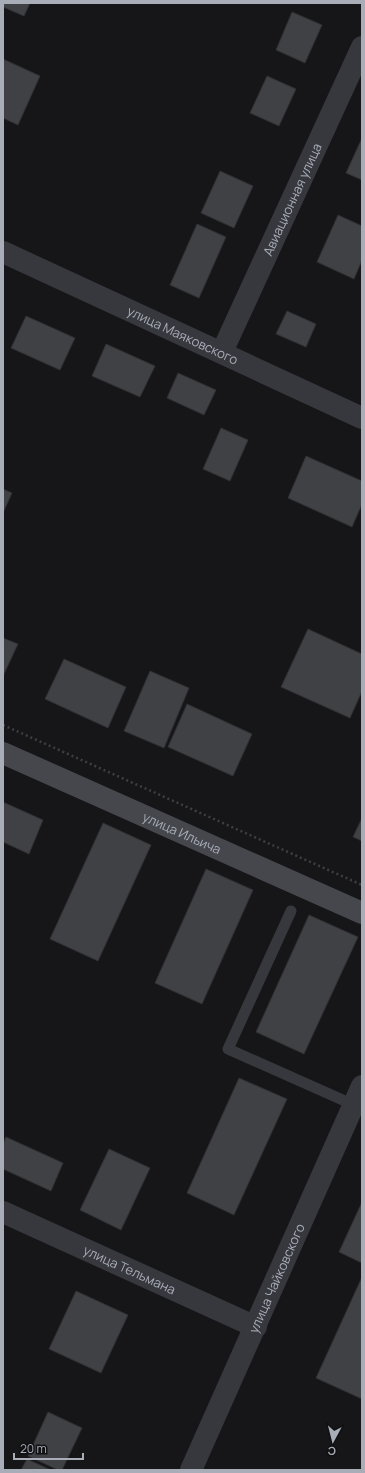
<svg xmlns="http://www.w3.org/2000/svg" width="365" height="1473" font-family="Manrope,sans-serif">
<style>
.building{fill:#404145;stroke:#303034}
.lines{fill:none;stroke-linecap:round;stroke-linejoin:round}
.path{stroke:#3d3f44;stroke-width:2.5;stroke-dasharray:2 3;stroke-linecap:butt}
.lane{stroke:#37383d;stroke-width:11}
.street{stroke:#37383d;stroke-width:22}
.secondary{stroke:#45474d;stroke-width:22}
.labels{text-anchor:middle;stroke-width:4;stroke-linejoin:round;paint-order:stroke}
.street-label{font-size:13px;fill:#a8adb8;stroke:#111113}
</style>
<rect width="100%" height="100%" fill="#161618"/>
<g class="building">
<path d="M3,3h27l-6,13 -21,-9z"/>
<path d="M292,12l30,13 -17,38 -29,-13z"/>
<path d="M3,59l37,17 -22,49 -15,-7z"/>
<path d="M267,76l29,13 -17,37 -29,-13z"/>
<path d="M362,138v42l-16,-7z"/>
<path d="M220,171l33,15 -19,42 -33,-15z"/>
<path d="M338,215l24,11v34l-8,19 -37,-17z"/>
<path d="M197,224l29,13 -27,61 -29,-13z"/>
<path d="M287,311l29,13 -10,23 -30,-13z"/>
<path d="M26,316l49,22 -15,32 -49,-22z"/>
<path d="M106,344l49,22 -15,31 -48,-21z"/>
<path d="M178,373l38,17 -12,25 -37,-17z"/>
<path d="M221,428l27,12 -18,41 -27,-12z"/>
<path d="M306,456l56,25v23l-10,23 -64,-29z"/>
<path d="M3,489l9,4 -9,20z"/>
<path d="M308,629l54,25v37l-12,27 -69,-31z"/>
<path d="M3,638l15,6 -15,32z"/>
<path d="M64,659l62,28 -18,41 -63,-29z"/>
<path d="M150,671l39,17 -25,60 -40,-17z"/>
<path d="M187,704l65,30 -19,42 -65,-29z"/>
<path d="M3,802l40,18 -14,34 -26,-12z"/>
<path d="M362,818v23l-9,-4z"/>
<path d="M103,823l48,22 -53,116 -48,-22z"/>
<path d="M206,869l47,21 -51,114 -47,-21z"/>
<path d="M309,915l49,22 -54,117 -48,-22z"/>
<path d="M239,1078l48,21 -53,116 -47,-22z"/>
<path d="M6,1137l57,26 -12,28 -48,-22v-25z"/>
<path d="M109,1149l41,19 -29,62 -41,-20z"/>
<path d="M362,1202v61l-23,-11z"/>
<path d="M362,1277v122l-46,-21z"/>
<path d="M76,1291l52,24 -27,58 -52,-24z"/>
<path d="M48,1412l34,16 -20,42h-4l-30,-14z"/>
<path d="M27,1459l24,11h-30z"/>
</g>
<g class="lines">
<path class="path" d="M3,725l359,160"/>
<path class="lane" d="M291,911l-63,138 126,56"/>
<g class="street">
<path id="s1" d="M3,252l359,166"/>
<path id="s2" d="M222,352l140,-305"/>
<path id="s3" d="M3,1212l253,115"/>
<path id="s4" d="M191,1470l171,-384"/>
</g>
<path class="secondary" id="s5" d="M3,753l359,160"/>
</g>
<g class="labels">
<g class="street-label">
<text dy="5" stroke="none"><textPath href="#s2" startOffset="168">Авиационная улица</textPath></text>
<text dy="5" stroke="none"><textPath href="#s1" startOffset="198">улица Маяковского</textPath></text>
<text dy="5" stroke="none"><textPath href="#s5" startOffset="196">улица Ильича</textPath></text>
<text dy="5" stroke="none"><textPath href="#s3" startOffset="139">улица Тельмана</textPath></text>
<text dy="5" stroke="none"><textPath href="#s4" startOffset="210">улица Чайковского</textPath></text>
</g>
</g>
<rect width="365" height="1473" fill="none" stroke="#a8adb8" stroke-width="8"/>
<g transform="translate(333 1441) rotate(187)" stroke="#111113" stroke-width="3" paint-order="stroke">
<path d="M0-3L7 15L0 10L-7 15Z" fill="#a8adb8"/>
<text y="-6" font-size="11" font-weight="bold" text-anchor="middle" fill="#a8adb8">С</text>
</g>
<path d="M14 1453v6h69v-6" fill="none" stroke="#a8adb8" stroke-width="2"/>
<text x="20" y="1453" font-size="12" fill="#a8adb8" stroke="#111113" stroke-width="3" paint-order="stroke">20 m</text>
</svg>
